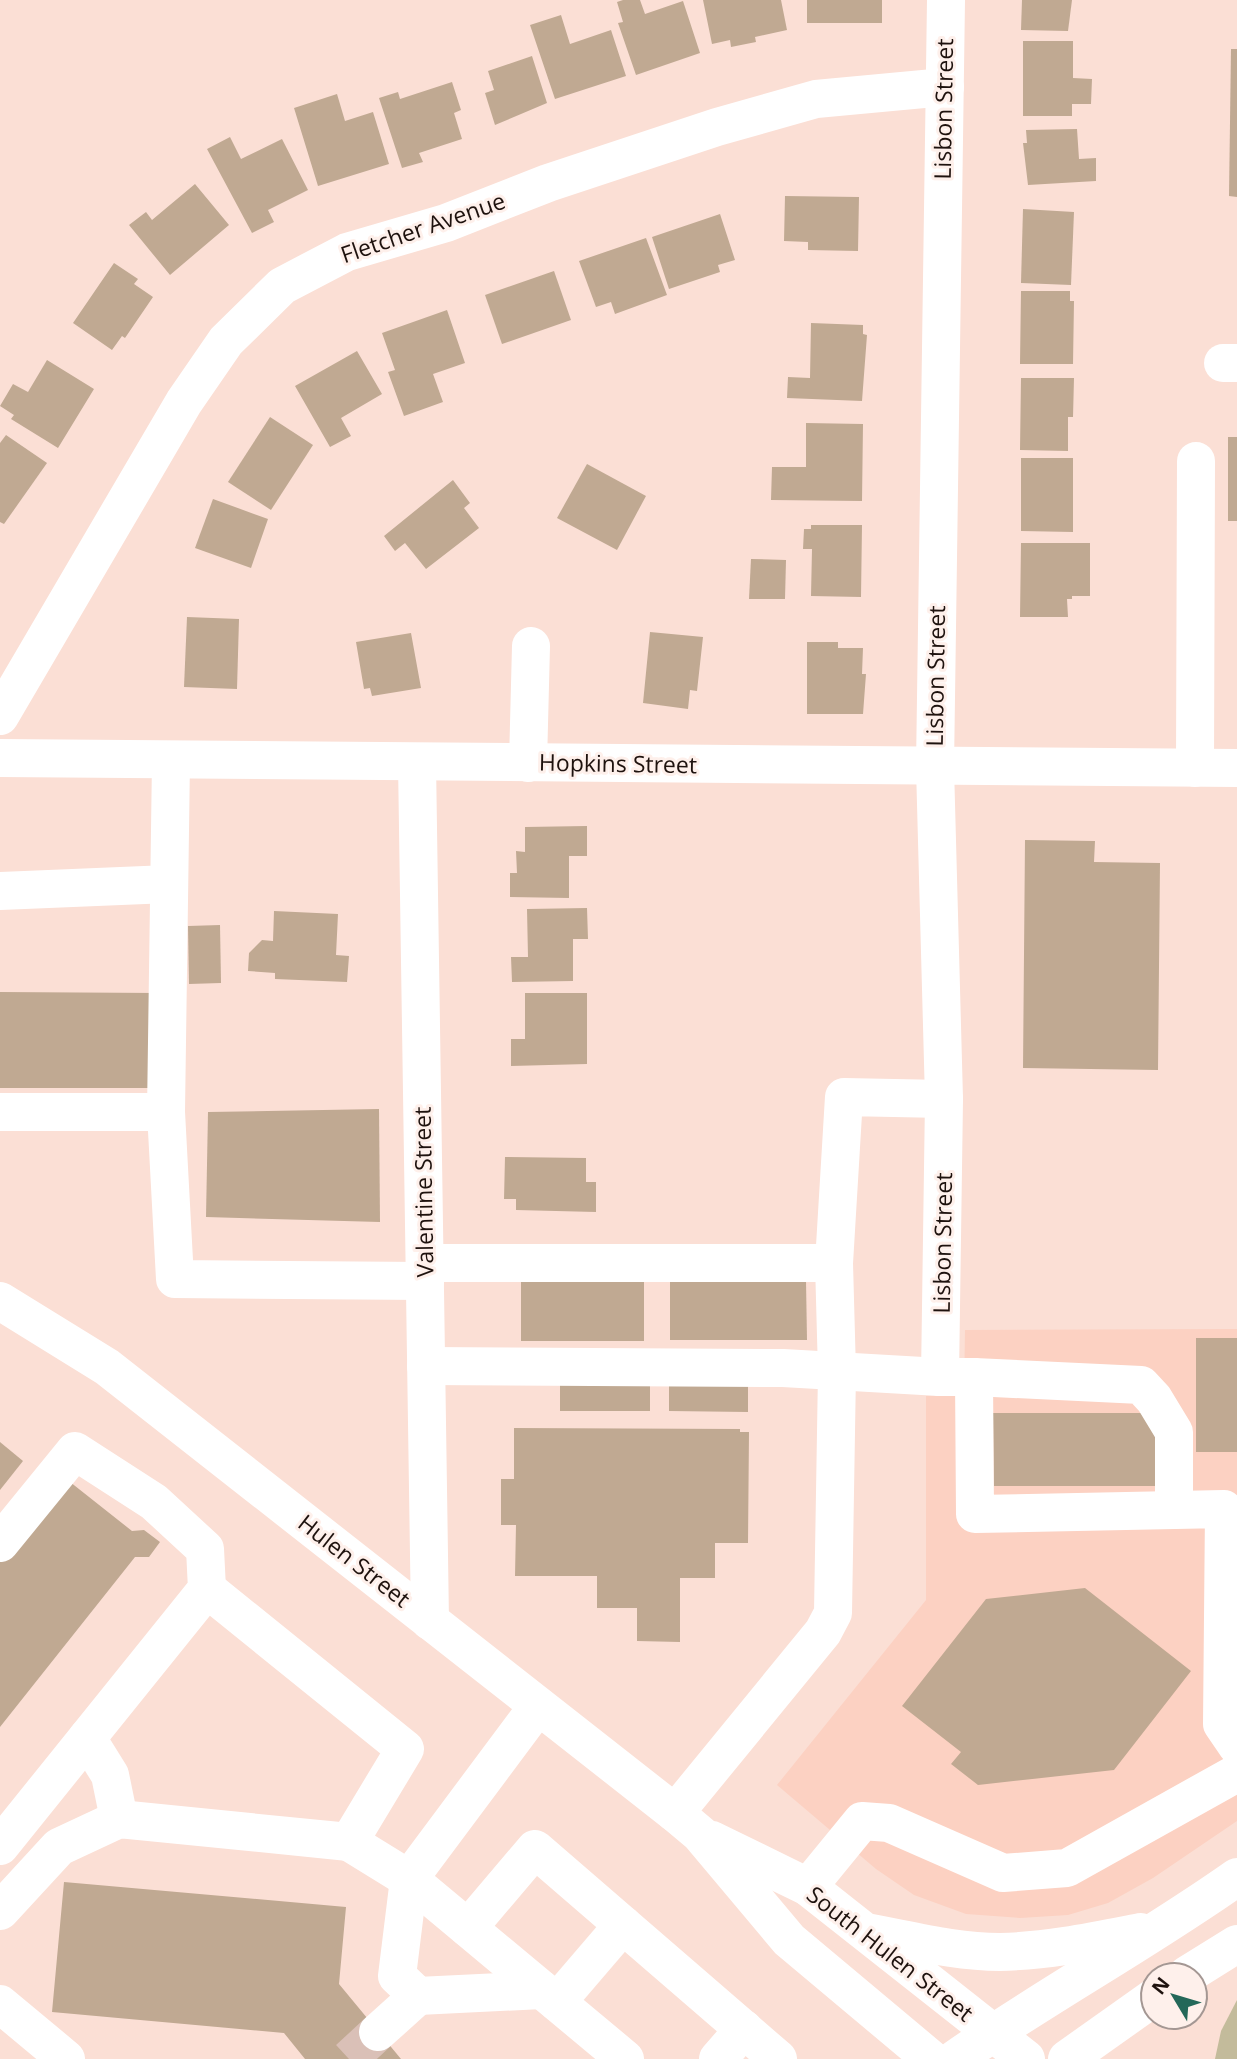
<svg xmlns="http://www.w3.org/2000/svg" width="1237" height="2059" font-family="'Open Sans',sans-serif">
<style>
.built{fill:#fcd1c2}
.green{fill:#c3bb9b}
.building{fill:#c0a992}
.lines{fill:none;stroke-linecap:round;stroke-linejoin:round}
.minor-tunnel{stroke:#dac0b7;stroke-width:38;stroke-dasharray:38 19;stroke-linecap:butt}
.minor{stroke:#fff;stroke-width:38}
.major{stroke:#fff;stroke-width:38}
.labels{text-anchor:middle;stroke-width:6;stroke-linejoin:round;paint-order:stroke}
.street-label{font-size:23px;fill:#1e120e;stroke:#fef0eb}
</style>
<rect width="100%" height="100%" fill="#fbdfd5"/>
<path class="built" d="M1237,1329v492l-84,57 -45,25 -40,12 -48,3 -54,-4 -52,-19 -38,-26 -99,-84 149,-185v-204l38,-1 1,-65z"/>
<path class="green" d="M1237,2000v59h-22l6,-28z"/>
<g class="building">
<path d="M623,0h17l5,14 38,-13 17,52 -64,22 -18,-52 5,-1 -6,-20z"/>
<path d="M703,0h78l6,30 -32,7 1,5 -25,5 -1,-7 -18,4z"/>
<rect x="807" y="0" width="75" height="23"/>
<path d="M1022,0h50l-4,31 -47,-1z"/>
<path d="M561,15l9,29 41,-14 15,46 -71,23 -25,-74z"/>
<path d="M1023,41h50v37l19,1 -1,25h-19v12h-49z"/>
<path d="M1231,49h6v148l-8,-1z"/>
<path d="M532,56l15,47 -52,22 -10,-32 9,-3 -6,-19z"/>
<path d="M452,82l9,28 -7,3 8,26 -43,14 4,9 -21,6 -23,-70 19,-6 2,7z"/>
<path d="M337,94l8,27 28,-9 16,52 -71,22 -24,-78z"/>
<path d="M1077,129l2,30 17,-1v23l-68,4 -5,-42h4l-1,-13z"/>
<path d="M230,137l11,22 41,-20 26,51 -40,20 6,12 -22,11 -45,-84z"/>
<path d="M195,184l34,41 -59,50 -41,-50 17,-13 6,8z"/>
<path d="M785,196l74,1 -1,54 -50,-1v-8l-24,-1z"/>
<path d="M1023,209l51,3 -3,73 -50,-2z"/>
<path d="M720,214l15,46 -17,5 2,7 -51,17 -17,-52z"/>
<path d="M646,238l21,57 -52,19 -4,-12 -15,5 -17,-46z"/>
<path d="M114,263l24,16 -4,5 19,13 -28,41 -3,-2 -10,14 -39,-27z"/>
<path d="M554,271l17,49 -69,24 -17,-49z"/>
<path d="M1021,291h49v10h4l-1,63h-53z"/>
<path d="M447,310l18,53 -32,11 10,28 -39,14 -16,-44 7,-2 -13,-37z"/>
<path d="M811,323l52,2v9l4,1 -5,66 -75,-3 1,-21 22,1z"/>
<path d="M357,351l25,43 -41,24 10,18 -21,11 -35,-61z"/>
<path d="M47,360l47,29 -36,59 -47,-29 3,-4 -14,-9 13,-22 15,8z"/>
<path d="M1021,378h53l-1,39h-5v34l-48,-1z"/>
<path d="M270,417l43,28 -42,65 -43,-28z"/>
<path d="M806,423l57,1 -1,77 -91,-1 1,-33h34z"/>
<path d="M6,435l41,28 -43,61 -4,-2v-79z"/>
<rect x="1228" y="437" width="9" height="84"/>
<path d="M1021,458h52v74l-52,-1z"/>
<path d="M587,464l59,32 -29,54 -60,-32z"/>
<path d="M453,480l17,23 -6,5 15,20 -53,41 -21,-26 -10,8 -11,-15z"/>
<path d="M213,499l55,20 -17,49 -56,-20z"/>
<path d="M811,525h51l-1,72 -50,-1 1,-47h-9l1,-20h7z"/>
<path d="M1021,543h69v53h-18v3h-5l1,18h-48z"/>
<path d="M751,559l35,1 -1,39h-36z"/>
<path d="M187,617l52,2 -2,70 -53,-2z"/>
<path d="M650,632l53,5 -6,54 -7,-1 -2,19 -45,-6z"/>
<path d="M411,633l10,55 -49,8 -2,-8 -6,1 -8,-47z"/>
<path d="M807,642h31v6h25l-1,26h4l-3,40h-56z"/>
<path d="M587,826v30h-18v42l-59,-1v-24h7l-1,-22 9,1v-25z"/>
<path d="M1025,840l70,1 -1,21 66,1 -2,207 -135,-2z"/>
<path d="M587,908l1,31h-15v42l-61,1 -1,-25h17l-1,-48z"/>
<path d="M274,911l64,3 -2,41 13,1 -2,26 -72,-3v-6l-27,-2 1,-18 13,-13 11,1z"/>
<path d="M220,925l1,58 -32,1 -1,-58z"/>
<path d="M0,992l158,1v95h-158z"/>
<path d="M525,993h62v71l-76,2v-27h14z"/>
<path d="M379,1109l1,113 -174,-5 2,-105z"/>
<path d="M505,1157l81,1v24h10v30l-80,-2v-11h-12z"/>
<rect x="521" y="1281" width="123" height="60"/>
<path d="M806,1281l1,59h-137v-58z"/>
<rect x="1196" y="1338" width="41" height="114"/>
<path d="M669,1381h79v31l-79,-1z"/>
<rect x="560" y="1382" width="90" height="29"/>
<path d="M993,1413h162l1,73h-162z"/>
<path d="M514,1428l226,1v3h9l-1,111h-33v35h-35v64l-43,-1v-33h-40v-32h-82l1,-51h-15v-46h13z"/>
<path d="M0,1442l23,19 -23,29z"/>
<path d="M65,1478l67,53 12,-1 16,12 -11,15h-14l-135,170v-168z"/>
<path d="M1085,1588l106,83 -77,99 -136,15 -27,-21 10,-12 -59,-46 84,-107z"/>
<path d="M64,1882l282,25 -7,77 62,75h-96l-21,-26 -232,-21z"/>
</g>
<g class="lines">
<path class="minor-tunnel" d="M349,2059l29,-27"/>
<g class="minor">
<path d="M946,0l-11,767 9,332 -4,278h34l1,137 249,-5 -2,215 15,22"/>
<path d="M1223,363h14"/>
<path d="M0,716l184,-314 42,-61 56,-55 65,-34 99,-29 102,-40 169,-56 99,-28 129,-12"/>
<path d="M0,758l1237,10"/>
<path d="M171,760l-5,352 9,167 250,2"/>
<path d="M417,762l13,859"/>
<path d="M528,763l3,-117"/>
<path d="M1195,768l1,-307"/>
<path d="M0,891l169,-7"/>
<path d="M0,1112h166"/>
<path d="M425,1263h409l3,109 -4,241 -10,19 -148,181"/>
<path d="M834,1263l10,-166 100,2"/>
<path d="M426,1366l357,2 157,9"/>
<path d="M974,1377l167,8 13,14 20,33v78"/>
<path d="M0,1543l75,-92 79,51 51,47 2,40 -207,257"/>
<path d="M207,1589l198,160 -56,93 60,37 216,180"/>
<path d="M538,1706l-129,173 -12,97 21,20 124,-6"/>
<path d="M87,1738l23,37 9,44"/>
<path d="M808,1887l54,-66 27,2 114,50 64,-5 170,-95"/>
<path d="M0,1911l59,-64 60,-28 230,23"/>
<path d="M468,1928l67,-79 243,210"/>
<path d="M557,2002l66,-77"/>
<path d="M0,2004l66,55"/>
<path d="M378,2032l40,-36"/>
<path d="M718,2059l26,-30"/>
</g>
<g class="major">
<path d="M0,1301l107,66 568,446 25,21 89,106 142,119"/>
<path d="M712,1840l96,47 218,172"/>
<path d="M871,1933c43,8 86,19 129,19 48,-1 95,-11 141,-20"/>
<path d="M1187,1975l50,-31"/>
<path d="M955,2059c92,-64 190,-117 282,-182"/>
<path d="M1067,2059l86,-61"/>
</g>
</g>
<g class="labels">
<g class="street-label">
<text transform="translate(944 109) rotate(-89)" y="8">Lisbon Street</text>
<text transform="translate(423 228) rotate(-19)" y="8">Fletcher Avenue</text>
<text transform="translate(936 676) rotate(-89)" y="8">Lisbon Street</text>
<text transform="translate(618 764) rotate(1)" y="8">Hopkins Street</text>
<text transform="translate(424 1192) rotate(-91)" y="8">Valentine Street</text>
<text transform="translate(943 1243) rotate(-89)" y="8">Lisbon Street</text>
<text transform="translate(354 1561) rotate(38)" y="8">Hulen Street</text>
<text transform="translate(890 1954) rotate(38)" y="8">South Hulen Street</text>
</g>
</g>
<g transform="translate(1174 1996) rotate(308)"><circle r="33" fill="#fef0eb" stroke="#a49793" stroke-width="2"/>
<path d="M0-5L12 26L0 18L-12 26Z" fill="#246859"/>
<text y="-10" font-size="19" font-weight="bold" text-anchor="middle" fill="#1e120e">N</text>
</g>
</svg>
